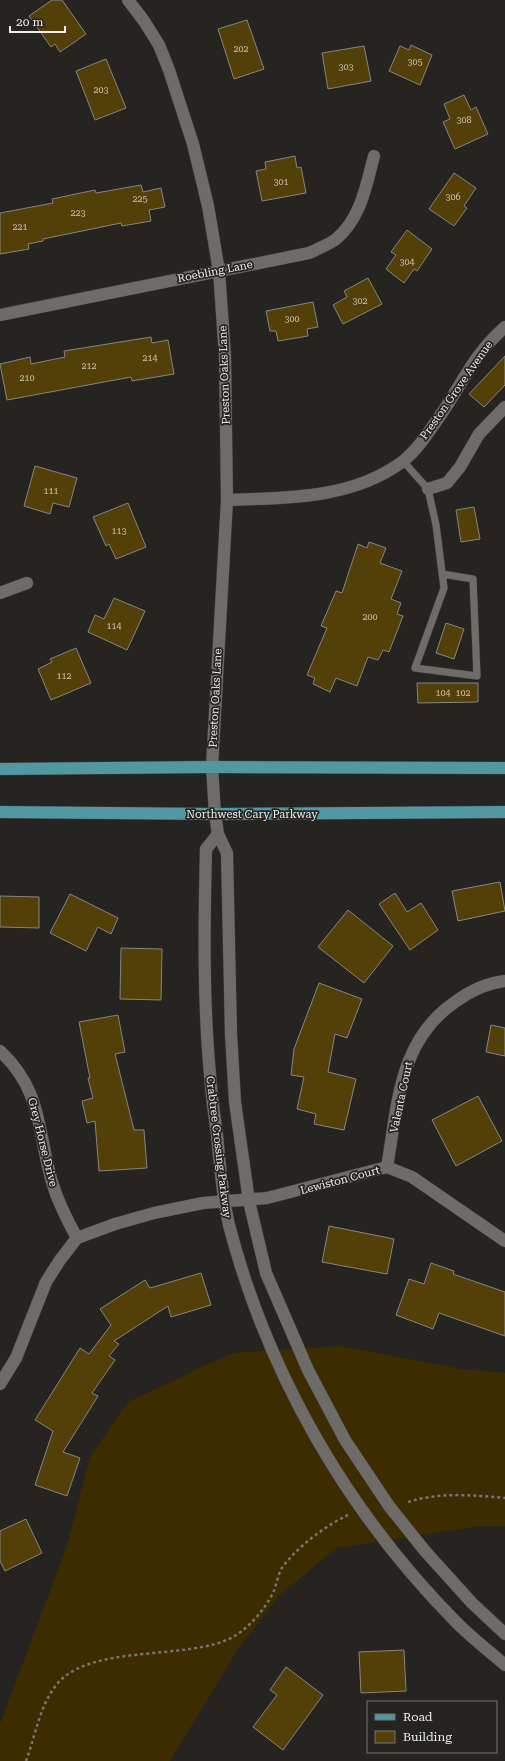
<svg xmlns="http://www.w3.org/2000/svg" width="505" height="1761" font-family="'Roboto Serif',serif">
<style>
.grass{fill:#3c2c00}
.building{fill:#534009;stroke:#878581}
.lines{fill:none;stroke-linecap:round;stroke-linejoin:round}
.lane-casing{stroke:#403e3c;stroke-width:8}
.street-casing{stroke:#403e3c;stroke-width:13}
.primary-casing{stroke:#403e3c;stroke-width:13}
.path{stroke:#787674;stroke-width:2.5;stroke-dasharray:3 3;stroke-linecap:butt}
.lane{stroke:#6e6c68;stroke-width:7}
.street{stroke:#6e6c68;stroke-width:12}
.primary{stroke:#5298a3;stroke-width:12}
.labels{text-anchor:middle;stroke-width:3.5;stroke-linejoin:round;paint-order:stroke}
.number-label{font-size:9px;fill:#c8c2b3}
.street-label{font-size:11px;fill:#efeeec;stroke:#262421}
</style>
<rect width="100%" height="100%" fill="#262421"/>
<path class="grass" d="M341,1346l120,23 44,4v153h-26l-143,22 -57,48 -41,53 -68,112h-170v-37l66,-175 25,-94 37,-53 104,-49z"/>
<g class="building">
<path d="M52,0h10l24,34 -26,18 -5,-8 -4,3 -22,-31z"/>
<path d="M247,20l17,49 -30,10 -16,-50z"/>
<path d="M411,45l21,10 -12,30 -31,-14 11,-25 9,4z"/>
<path d="M364,46l7,35 -43,8 -6,-36z"/>
<path d="M106,59l20,49 -31,12 -19,-49z"/>
<path d="M464,95l7,15 5,-3 12,27 -33,15 -12,-27 7,-3 -6,-15z"/>
<path d="M295,156l2,12 4,-1 5,26 -44,8 -6,-30 10,-2 -1,-7z"/>
<path d="M454,173l22,15 -12,18 3,2 -13,18 -25,-17z"/>
<path d="M141,185l2,7 18,-4 4,19 -16,3 2,11 -29,5 -1,-3 -78,16v2l-15,3 1,5 -29,5v-41l53,-10 -1,-4 43,-9 1,3z"/>
<path d="M407,230l25,19 -15,22 -3,-2 -10,14 -18,-14 10,-14 -5,-3z"/>
<path d="M368,278l14,26 -39,20 -10,-19 14,-8 -3,-6z"/>
<path d="M313,302l5,25 -11,2 1,7 -30,5 -2,-10h-6l-4,-20z"/>
<path d="M151,337l1,6 16,-3 6,34 -42,7 -1,-4 -124,23 -7,-36 30,-7 1,7 34,-7 -1,-6z"/>
<path d="M505,356v29l-21,22 -15,-13z"/>
<path d="M35,466l42,12 -8,29 -16,-4 -3,11 -26,-8z"/>
<path d="M128,503l18,44 -30,12 -7,-15 -3,2 -13,-29z"/>
<path d="M474,507l6,32 -19,3 -5,-32z"/>
<path d="M369,542l17,6 -6,15 22,8 -11,28 10,4 -4,11 6,2 -14,36 -6,-2 -5,10 -10,-3 -11,29 -21,-8 -6,14 -17,-8 2,-6 -8,-3 20,-47 -6,-2 15,-35 6,2 16,-49 9,4z"/>
<path d="M114,598l31,13 -18,39 -39,-18 7,-17 9,4z"/>
<path d="M446,623l18,6 -10,30 -18,-6z"/>
<path d="M76,648l15,35 -40,17 -13,-31 14,-7 -2,-3z"/>
<path d="M417,683h61v19l-60,1z"/>
<path d="M500,882l5,29 -47,10 -6,-30z"/>
<path d="M395,893l12,19 14,-9 17,27 -28,20 -31,-46z"/>
<path d="M70,894l48,24 -7,16 -13,-7 -12,24 -36,-18z"/>
<path d="M0,896l39,1v31l-39,-1z"/>
<path d="M348,910l45,36 -29,37 -46,-36z"/>
<path d="M121,948l41,1 -1,51 -41,-1z"/>
<path d="M319,983l43,16 -15,39 -12,-4 -7,38 28,7 -12,51 -30,-6 2,-10 -19,-5 7,-32 -13,-2 3,-26z"/>
<path d="M118,1015l7,37 -10,2 19,76h10l3,38 -48,3 -4,-50 -8,2 -5,-22 11,-3 -5,-20h2l-11,-56z"/>
<path d="M491,1025l14,3v28l-19,-4z"/>
<path d="M478,1096l24,45 -46,25 -24,-46z"/>
<path d="M329,1226l65,13 -7,35 -65,-12z"/>
<path d="M431,1263l23,8 -1,3 52,18v44l-66,-23 -6,16 -37,-14 13,-36 15,5z"/>
<path d="M201,1273l10,32 -40,12 -3,-11 -54,35 5,3 -10,12 6,4 -23,33 6,3 -35,56 17,6 -13,38 -32,-11 18,-54 -18,-11 45,-72 9,6 22,-29 -11,-16 45,-29 5,8z"/>
<path d="M26,1519l16,34 -37,18 -5,-10v-30z"/>
<path d="M404,1650l2,41 -45,2 -2,-41z"/>
<path d="M286,1667l37,28 -40,55 -30,-23 24,-32 -7,-5z"/>
</g>
<g class="lines">
<g class="lane-casing">
<path id="lane" d="M403,461l25,28 8,36 8,63 -29,80 62,8 -4,-97 -31,-5"/>
</g>
<g class="street-casing">
<g id="street">
<path d="M128,0l16,21 15,24 10,25 24,74 15,62 11,65 6,85 2,144 -15,267 3,47 3,20 9,19 4,181 4,68 14,99 17,72 42,97 37,70 44,66 36,45 47,52 33,31"/>
<path d="M0,315l309,-62c9,-4 18,-8 26,-13 26,-21 31,-54 39,-84"/>
<path d="M428,489l19,-6 13,-16 19,-33 26,-27"/>
<path d="M227,500c59,-2 125,-1 175,-38 17,-13 30,-35 42,-52 21,-32 32,-58 61,-83"/>
<path d="M0,593l27,-10"/>
<path d="M218,834l-12,15c-2,78 -3,158 5,236 1,17 4,33 6,50 3,30 5,60 12,90 39,150 119,288 228,398 15,15 32,28 48,42"/>
<path d="M0,1051c43,40 37,80 52,131 6,20 15,38 25,56"/>
<path d="M387,1167c11,-62 11,-126 68,-165 15,-11 32,-19 50,-21"/>
<path d="M0,1384l16,-26 30,-76 14,-22 17,-22 38,-14 39,-11 49,-10 64,-5 120,-31 25,10 93,64"/>
</g>
</g>
<g class="primary-casing">
<g id="primary">
<path d="M0,769l212,-2 293,1"/>
<path d="M0,812l215,2 290,-2"/>
</g>
</g>
<g class="path">
<path d="M408,1502c32,-10 64,-7 97,-4"/>
<path d="M26,1761c9,-24 13,-52 28,-73 31,-46 132,-26 179,-51 17,-10 31,-27 40,-44 4,-9 5,-21 11,-28 16,-20 41,-39 64,-50"/>
</g>
<use href="#lane" class="lane"/>
<use href="#street" class="street"/>
<use href="#primary" class="primary"/>
</g>
<g class="labels">
<g class="number-label">
<text x="241" y="52">202</text>
<text x="415" y="65">305</text>
<text x="346" y="70">303</text>
<text x="101" y="93">203</text>
<text x="464" y="123">308</text>
<text x="281" y="185">301</text>
<text x="453" y="200">306</text>
<text x="140" y="202">225</text>
<text x="78" y="216">223</text>
<text x="20" y="230">221</text>
<text x="407" y="265">304</text>
<text x="360" y="304">302</text>
<text x="292" y="322">300</text>
<text x="150" y="361">214</text>
<text x="89" y="369">212</text>
<text x="27" y="381">210</text>
<text x="51" y="494">111</text>
<text x="119" y="534">113</text>
<text x="370" y="620">200</text>
<text x="114" y="629">114</text>
<text x="64" y="679">112</text>
<text x="443" y="696">104</text>
<text x="463" y="696">102</text>
</g>
<g class="street-label">
<text transform="translate(215 271) rotate(-11)" y="4">Roebling Lane</text>
<text transform="translate(224 375) rotate(-92)" y="4">Preston Oaks Lane</text>
<text transform="translate(456 390) rotate(-55)" y="4">Preston Grove Avenue</text>
<text transform="translate(215 698) rotate(-87)" y="4">Preston Oaks Lane</text>
<text x="252" y="818">Northwest Cary Parkway</text>
<text transform="translate(401 1097) rotate(-78)" y="4">Valenta Court</text>
<text transform="translate(43 1142) rotate(76)" y="4">Grey Horse Drive</text>
<text transform="translate(219 1147) rotate(83)" y="4">Crabtree Crossing Parkway</text>
<text transform="translate(340 1180) rotate(-15)" y="4">Lewiston Court</text>
</g>
</g>
<rect x="367" y="1701" width="130" height="52" fill="#262421" stroke="#767572"/>
<rect x="375" y="1714" width="20" height="6" fill="#5298a3" stroke="#767572"/>
<text x="403" y="1721" font-size="12" fill="#efeeec">Road</text>
<rect x="375" y="1731" width="20" height="12" fill="#534009" stroke="#767572"/>
<text x="403" y="1741" font-size="12" fill="#efeeec">Building</text>
<path d="M10 26v6h55v-6" fill="none" stroke="#efeeec" stroke-width="2"/>
<text x="16" y="26" font-size="12" fill="#efeeec" stroke="#262421" stroke-width="3" paint-order="stroke">20 m</text>
</svg>
